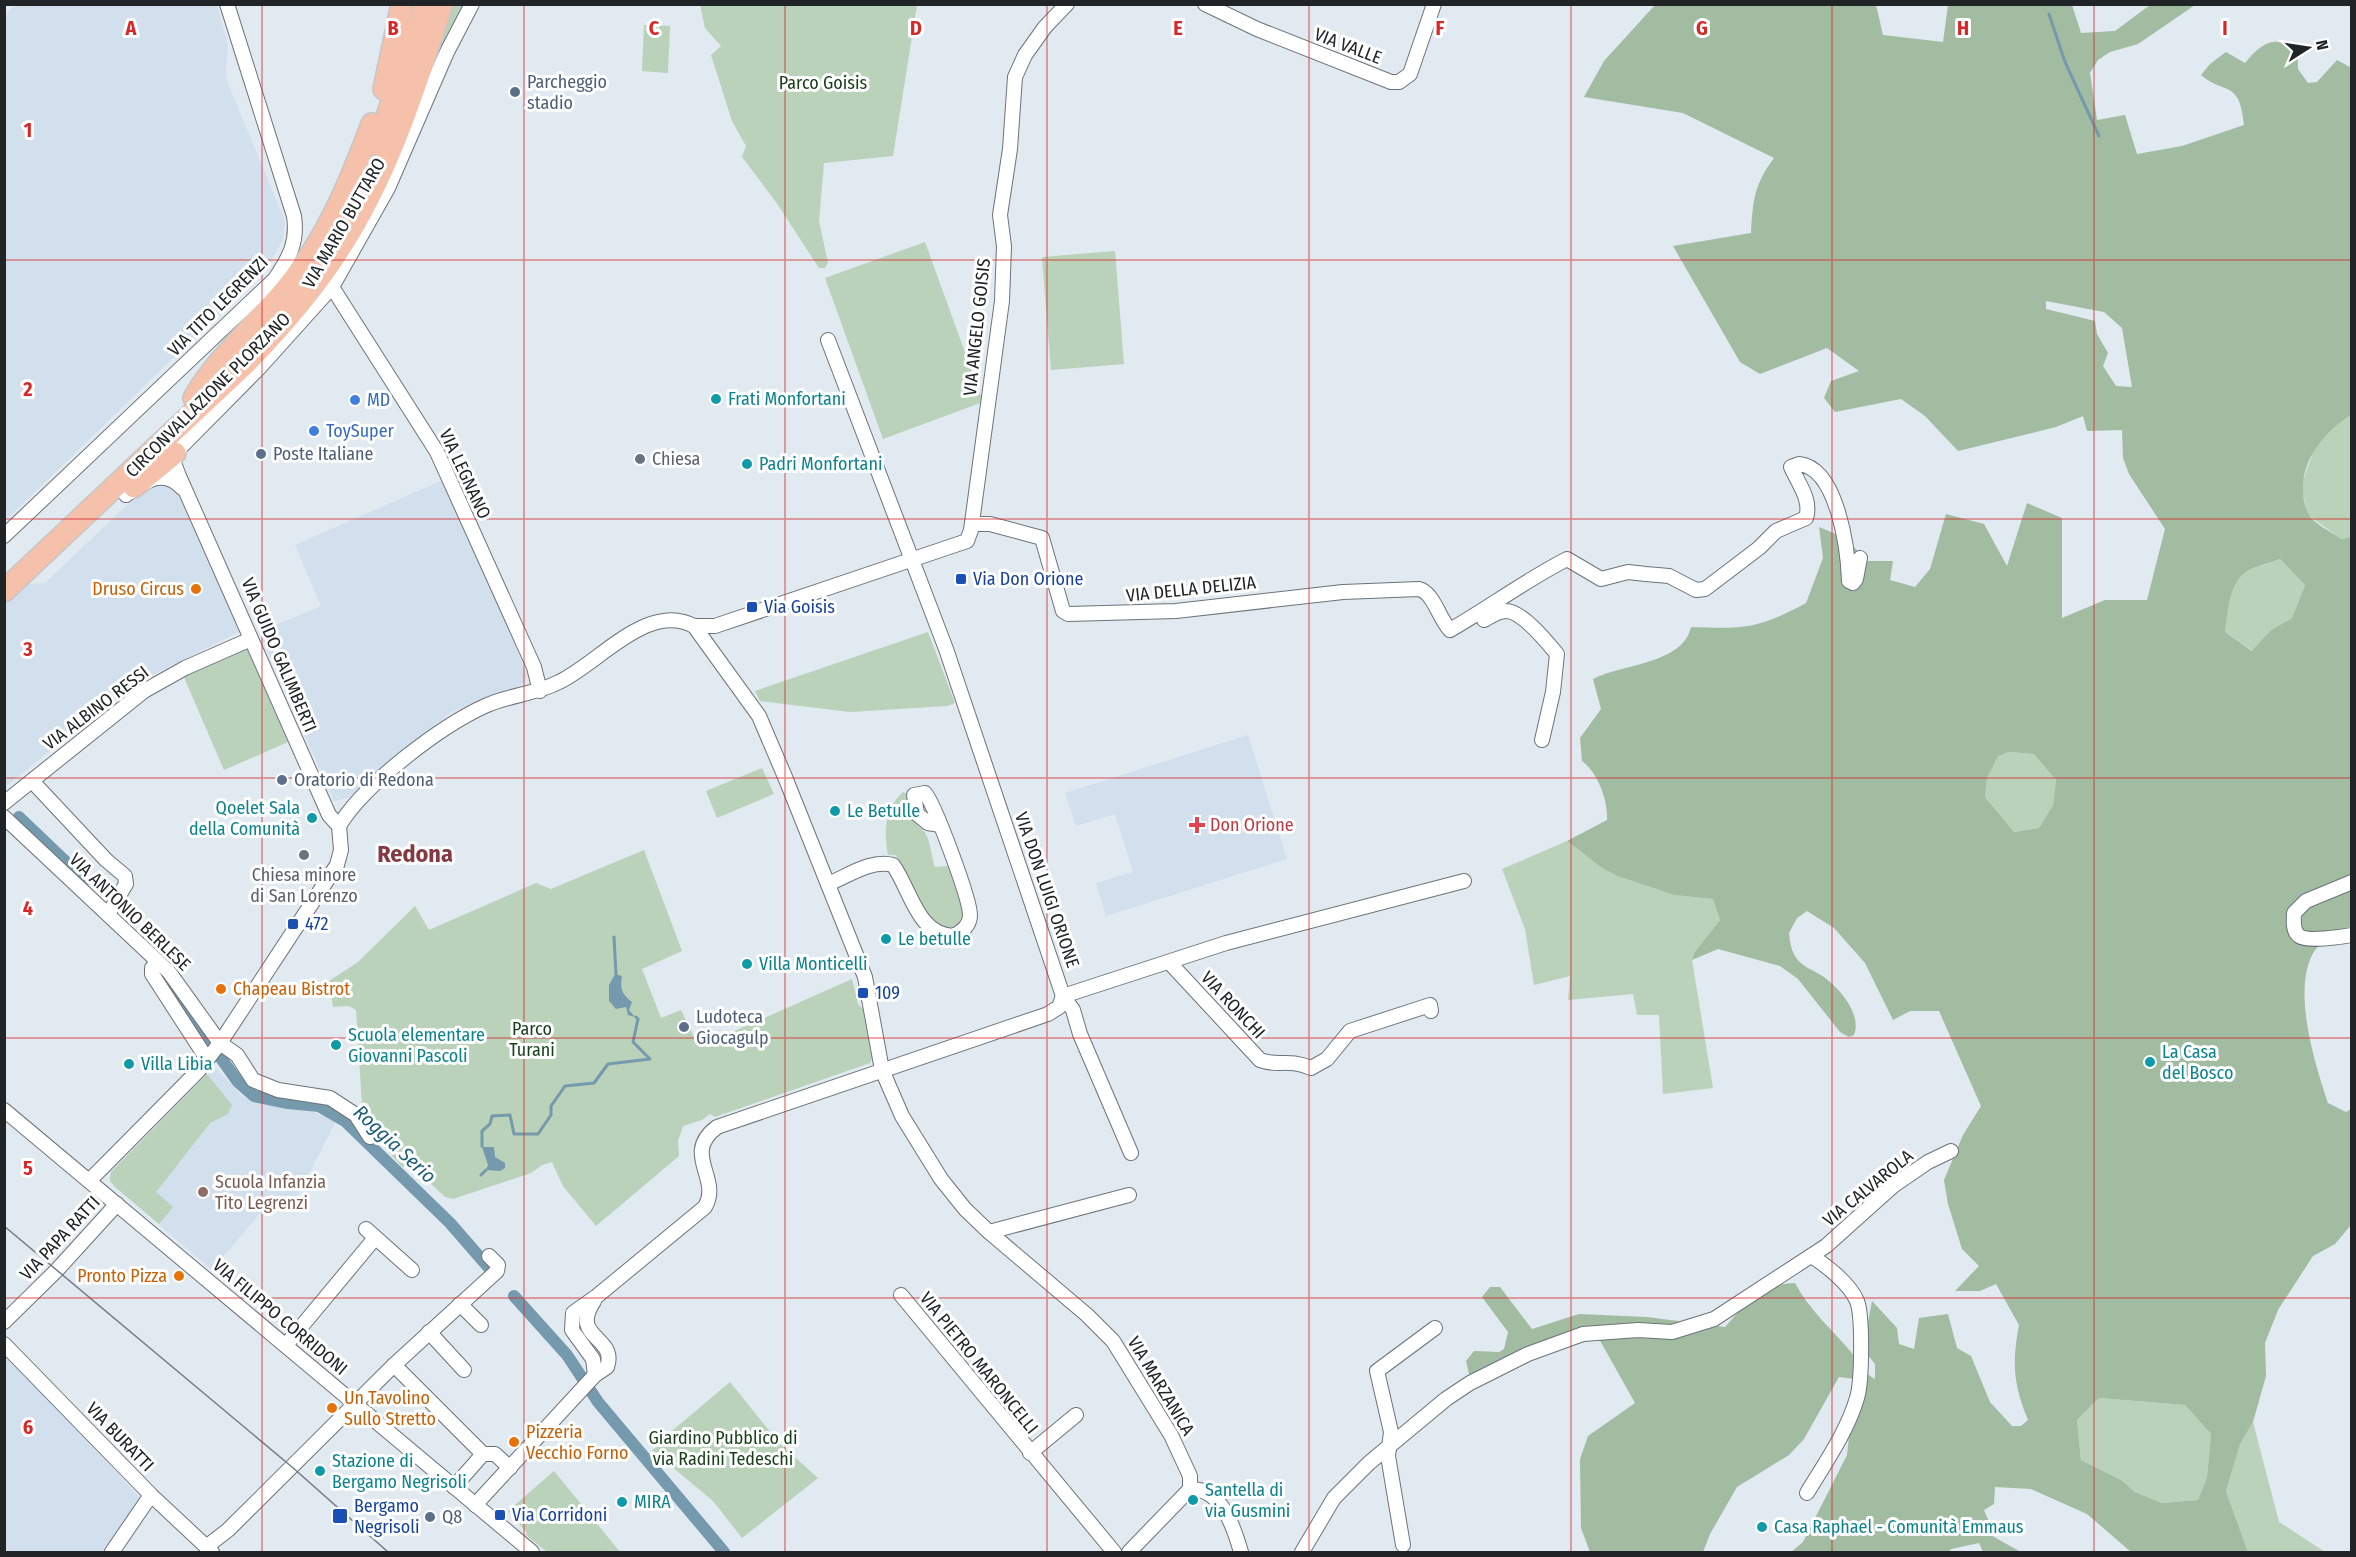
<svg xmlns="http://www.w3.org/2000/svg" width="2356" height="1557" font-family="'Fira Sans Condensed',sans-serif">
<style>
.built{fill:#d2dfed}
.green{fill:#b9d2b9}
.forest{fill:#a1bca0;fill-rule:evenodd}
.water{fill:#7599ad}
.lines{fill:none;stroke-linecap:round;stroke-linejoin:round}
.stream{stroke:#7599ad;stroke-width:3}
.canal{stroke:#7599ad;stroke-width:12}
.minor-casing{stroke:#6c737a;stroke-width:16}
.highway-casing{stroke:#c5c6c7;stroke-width:24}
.minor{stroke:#fff;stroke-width:14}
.highway{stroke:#f5c1ab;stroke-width:21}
.tram{stroke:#767b80;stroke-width:1.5}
.grid{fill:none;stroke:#d62828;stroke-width:1.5;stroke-opacity:0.55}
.service-dot{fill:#5c6f8a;stroke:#fff;stroke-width:2}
.culture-dot{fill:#0f9aa8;stroke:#fff;stroke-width:2}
.shop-dot{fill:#3f7fe0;stroke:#fff;stroke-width:2}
.worship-dot{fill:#6b7280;stroke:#fff;stroke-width:2}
.transit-dot{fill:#1a4fb4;stroke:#fff;stroke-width:2}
.food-dot{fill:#e8710a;stroke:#fff;stroke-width:2}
.health-dot{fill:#e0444e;stroke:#fff;stroke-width:2}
.education-dot{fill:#8d6e63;stroke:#fff;stroke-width:2}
.labels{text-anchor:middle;stroke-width:6;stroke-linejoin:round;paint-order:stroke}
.street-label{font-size:18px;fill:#212427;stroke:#fff}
.service-label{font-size:18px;fill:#4e5e75;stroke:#fff;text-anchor:start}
.park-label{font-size:18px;fill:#163f18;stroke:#fff}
.culture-label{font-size:18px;fill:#0d838f;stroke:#fff;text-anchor:start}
.shop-label{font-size:18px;fill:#366cbe;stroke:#fff;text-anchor:start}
.worship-label{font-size:18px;fill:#5b616d;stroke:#fff;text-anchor:start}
.transit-label{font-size:18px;fill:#164399;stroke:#fff;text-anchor:start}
.food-label{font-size:18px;fill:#c56008;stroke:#fff;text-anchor:start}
.health-label{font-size:18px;fill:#be3a42;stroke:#fff;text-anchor:start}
.education-label{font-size:18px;fill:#785e54;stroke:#fff;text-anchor:start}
.water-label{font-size:20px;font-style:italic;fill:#1c5d7a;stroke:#fff}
.district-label{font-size:24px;font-weight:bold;fill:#833a43;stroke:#fff}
.grid-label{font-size:20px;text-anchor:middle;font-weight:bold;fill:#d62828;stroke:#fff;stroke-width:6;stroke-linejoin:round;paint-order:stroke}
</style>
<rect width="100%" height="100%" fill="#e1e9f1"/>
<g class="built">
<path d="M15,5h202l11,41 -2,23 1,12 58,140 -2,19 -16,27 -262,254 -1,-505z"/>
<path d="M443,480l64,141 19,54 -1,6 -4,4 -70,27 -103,86 -14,3 -75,-169 62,-26 -26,-61z"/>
<path d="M156,484h9l11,6 65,141 -91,45 -52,37 -93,74 -1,-186 17,-16 24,-2 101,-96z"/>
<path d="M1248,735l39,124 -181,57 -10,-33 37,-11 -18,-58 -39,12 -11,-33z"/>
<path d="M215,1067l27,29 17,8 54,8 23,9 -44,86 -20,-8 -60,71 -98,-84 -5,-9 2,-5z"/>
<path d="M4,1352l138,148 -34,52h-103z"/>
</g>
<g class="green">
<path d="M450,5h14l-21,38 -17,43z"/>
<path d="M700,5h217l-24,151 -69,7 -5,58 9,42 -3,5h-6l-43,-66 -34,-45 4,-11 -14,-25 -21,-66 10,-9 -16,-18z"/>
<path d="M644,25l26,1 -2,47 -26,-2z"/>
<path d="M925,242l58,160 -100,37 -58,-161z"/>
<path d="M1115,251l9,113 -73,6 -9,-113z"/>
<path d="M2351,415v122l-10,2 -33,-24 -7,-29 14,-39 18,-21z"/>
<path d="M2280,559l25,26 -13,33 -21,12 -18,21 -28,-19c2,-17 3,-54 23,-62 11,-4 21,-6 32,-11z"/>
<path d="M928,632l27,71 -8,3 -97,6 -90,-11 -5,-10z"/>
<path d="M246,647l42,95 -64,28 -41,-95z"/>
<path d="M2009,752l25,2 22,26 -3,25 -14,23 -25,4 -29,-35 2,-19 10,-22z"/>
<path d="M762,768l12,26 -57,24 -11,-27z"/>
<path d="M903,792l4,2 11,32c13,7 12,27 17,41l13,-1 17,51c-7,10 -11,14 -23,13l-18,-19 -23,-49 -6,-7h-7c-4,-23 -4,-46 15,-63z"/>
<path d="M1567,841l35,27 15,8 57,19 39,4 7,21 -26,33 -2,7 21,128 -50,6 -4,-79h-22l-4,-21 -65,6 2,-24 -36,9 -9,-56 -23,-60z"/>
<path d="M644,850l38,101 -40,18 19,49 20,-8 18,37 153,-68 6,25 5,5 9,49 -2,5 -155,54 -5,-3 -8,6 -19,6 -5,15 1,15 -83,70 -33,-40 -11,-24 -10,3 -11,8 -78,26 -8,-2 -35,-33 -8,3 -22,-25 -12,-39 -6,2 -6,-95 -7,-4 -16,1 -4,-26 29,-19 57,-56 14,24 107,-47 15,6z"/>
<path d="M207,1074l25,31 -4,9 -18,9 -54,69 17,15 -14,17 -45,-38 -4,-5 1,-9z"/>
<path d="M730,1382l50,62 38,34 -76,60 -29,-37 -61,-51 12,-7 9,-13z"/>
<path d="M2099,1398l86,7 26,29 -4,43 -9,23 -36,3 -27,-11 -14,-12 -40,-20 -4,-40z"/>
<path d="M2253,1422l26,100 46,30h-77l-22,-61 14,-48z"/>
<path d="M554,1471l66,81h-73l-21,-17 1,-2 -19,-22z"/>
</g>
<path class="forest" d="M1655,5h221l7,30 60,7 5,-37h124l9,28 34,-2 35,-26h45l-57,39 -28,8 -12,8 -8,13 7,47 28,-5 12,39 45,-8 62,-21c-4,-46 -20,-30 -43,-50l9,-11 16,-12 19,11c17,-21 33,-31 53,-8v14l10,14 9,-1 20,-22 13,7 1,-6v354c-32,19 -60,59 -43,98 4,10 24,19 33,26l10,-2v389c-9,4 -24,11 -31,18 -33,34 -5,120 8,159l18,9 5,-3v116l-16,19 -22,12 -35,54 -13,33 1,33 -13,46 -13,22 -14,47 22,61h-117l-44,-38 -56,-25 -36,-2 -1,17 -10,6 6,14 -3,9 32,18 -3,1h-33l-4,-9 -28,6 -2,3h-158l12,-10 44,-87 8,-76 -16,-2 -35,62 -15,16 -52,32 -27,47 -7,18h-113l-9,-24 -1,-69 8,-23 47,-33 -37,-66 -30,-4 -98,45 -4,-17 8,-10 25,1 5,-3 4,-17 -26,-35 8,-10h10l32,42 47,-15 68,3 78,10 16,-18 31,-24 23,-2c14,27 36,45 56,69 8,10 12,21 24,27v-15l-12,-15 9,-48 25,27 2,16 15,5 5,-31 29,-4 9,34 14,8 19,46 22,24h9l7,-6c-15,-37 -16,-57 -9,-95l-23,-41 -16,7h-25l24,-25 -17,-17 -14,-45 -4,-24 19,-45 18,-29 -42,-95h-29l-17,9 -28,-57 -31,-35 -27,-17 -10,7 -8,15c1,9 2,18 8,26 6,8 18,12 27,18 16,12 38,37 30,58l-5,2 -9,-5 -42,-53 -18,-13 -62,-17 -26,11 2,-7 26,-33 -7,-21 -39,-4 -57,-19 -15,-8 -35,-27 40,-21c1,-20 -9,-47 -25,-59l-2,-23 21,-29 -8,-30c29,-15 90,-15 98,-52 54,2 67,2 115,-24l17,-45 -4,-31 29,12 17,22h28l-3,19 25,7 15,-18 16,-55 38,10 23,42 20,-63 35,15v100l43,-18h42l18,-71 -36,-55 -6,-16 -1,-28 -35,1 -4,-15 -27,11 -98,24 -33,-35 -24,-17 -66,13 -11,-14 7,-17 28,-10 -32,-23 -67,26 -20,-12 -67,-116 78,-13c2,-33 3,-48 23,-75l-91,-45 -99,-16 20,-36zM2046,301l58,11 18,16 10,59 -16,-1 -13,-20 5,-13 -11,-19 -2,-13 -49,-12zM2280,559l25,26 -13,33 -21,12 -19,21 -27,-19c3,-19 3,-45 19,-59 5,-5 27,-10 36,-14zM2009,752l25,2 22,26 -3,25 -14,23 -25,4 -29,-35 2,-19 11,-22zM2099,1398l86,7 26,29 -4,43 -9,23 -36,3 -27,-11 -14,-12 -40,-20 -4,-40z"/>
<g class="water">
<path d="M615,974l7,2c-2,11 -1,18 10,26l-3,8 6,7 -7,-2 -2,-8 -10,2 -7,-8v-16z"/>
<path d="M482,1147h12l1,10 10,6v5l-5,3 -14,-1 2,-5z"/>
</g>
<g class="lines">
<g class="stream">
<path d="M2049,14l16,48 34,74"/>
<path d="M614,937l2,37"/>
<path d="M482,1146v-15l8,-7 2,-8 18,-1 4,19h24l13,-19v-9l14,-20 29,-3 14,-19 42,-5 -17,-17 5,-23 -2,-2"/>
<path d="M481,1175l5,-5"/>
</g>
<g class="canal">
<path d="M19,817l66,63"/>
<path d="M163,977l75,105 16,14 34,7 31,3 26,15 105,102 40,46"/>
<path d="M514,1296l53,59 31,47 126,150"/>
</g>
<g class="minor-casing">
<g id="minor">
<path d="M1205,4l52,25 134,53h8l11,-8 24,-70"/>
<path d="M332,287l105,165 97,215 6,24"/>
<path d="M828,340l118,309 117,347 10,14 7,24 51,119"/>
<path d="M126,495c18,-13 38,-28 56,-7"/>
<path d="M972,524h18l52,14 21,73 5,3 108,-3 167,-19 76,-3c15,4 20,30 31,41 40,-23 76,-50 117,-71l34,20 27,-7 18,2 23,2 27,14 9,-1 54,-41 17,-17 30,-13c6,-18 -8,-35 -15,-51l8,-3c39,4 49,87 50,117l4,2 3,-4 4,-21"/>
<path d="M4,536l271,-257c14,-21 23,-37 19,-63l-67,-212"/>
<path d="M1484,620c7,-4 14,-9 22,-9 16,0 41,31 51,43l-4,38 -11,48"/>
<path d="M694,626h21l252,-85 4,-11 31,-229 2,-55 -4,-31 10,-66 5,-72 10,-22 20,-28 22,-23"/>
<path d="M32,781l74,79 19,16 1,8 -18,30"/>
<path d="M4,803l140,-112 41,-23 66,-29"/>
<path d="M4,817l165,155 51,71 17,12 16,25 25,10 52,8 26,17 14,22"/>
<path d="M339,826c25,-42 102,-100 146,-120 24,-11 51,-12 74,-24 40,-19 89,-81 135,-56l65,90 26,61 80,200 17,93 20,46 39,63 24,30 24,23 98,83 26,26 58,94 19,41v13"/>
<path d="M339,826l-10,-11 -150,-339 -5,-13 1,-10 85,-86 72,-80 56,-99 59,-136 25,-48"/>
<path d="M2352,882l-46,19 -12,12c0,7 -2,17 5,23 9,6 42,1 53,-1"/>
<path d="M828,884c20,-8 43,-25 65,-19 18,25 24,70 61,71 8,-5 16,-10 16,-21 0,-16 -35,-110 -45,-122l-11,2 3,19 11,9 12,2"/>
<path d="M1169,962l91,98c18,7 28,-2 51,8l16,-9 23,-28 80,-26 1,6"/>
<path d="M159,963l-7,5v6l55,85"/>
<path d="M1063,996l163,-53 238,-62"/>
<path d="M4,1110l528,442"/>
<path d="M89,1181l110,-111 21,-27 117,-178 4,-15 -2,-24"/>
<path d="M366,1229l46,41"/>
<path d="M989,1232l140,-37"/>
<path d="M901,1295l213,257"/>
<path d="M460,1304l21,21"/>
<path d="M4,1322l53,-52 60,-66"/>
<path d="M429,1332l35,38"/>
<path d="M4,1344l147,151 61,57"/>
<path d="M286,1345l89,-107"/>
<path d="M394,1365l89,89"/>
<path d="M595,1375l-2,-16 -21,-29 1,-17 24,-17 108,-89c17,-29 -24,-53 12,-80l331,-113 11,-7 4,-11"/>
<path d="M1030,1453l46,-38"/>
<path d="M454,1487l29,-33h12l15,14"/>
<path d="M1190,1489c32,-1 44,39 51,63"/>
<path d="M1807,1493c18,-30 40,-61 50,-95 5,-16 6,-82 0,-97 -7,-17 -31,-36 -46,-45"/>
<path d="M475,1505l120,-130 12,-8c11,-31 -38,-28 -13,-66"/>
<path d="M1403,1545l-15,-89 3,-24 -14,-61 58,-43"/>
<path d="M206,1547l22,-17 166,-165 103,-94 1,-6 -9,-9"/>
<path d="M112,1552l39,-57"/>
<path d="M1129,1552l61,-63"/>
<path d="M1302,1552l32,-54 35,-35 77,-64 24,-16 58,-29 55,-20 55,-4 34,2 42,-13 112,-73 67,-60 35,-24 23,-11"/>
</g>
</g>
<g class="highway-casing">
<g id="highway">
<path d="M384,89l18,-85"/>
<path d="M377,145l49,-141"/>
<path d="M194,398c26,-45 68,-77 100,-119 36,-48 57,-99 78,-155"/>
<path d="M134,487l41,-34"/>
<path d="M4,591l244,-230c34,-35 66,-72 92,-113 48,-74 75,-160 102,-244"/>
</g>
</g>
<use href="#minor" class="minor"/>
<use href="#highway" class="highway"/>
<path class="tram" d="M4,1226l288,241 96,85"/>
</g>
<path class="grid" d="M262,4v1548M524,4v1548M785,4v1548M1047,4v1548M1309,4v1548M1571,4v1548M1832,4v1548M2094,4v1548M4,260h2348M4,519h2348M4,778h2348M4,1038h2348M4,1298h2348"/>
<g class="service-dot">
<circle cx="515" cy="92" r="6"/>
<circle cx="261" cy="454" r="6"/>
<circle cx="282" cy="780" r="6"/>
<circle cx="684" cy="1027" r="6"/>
<circle cx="430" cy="1517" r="6"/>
</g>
<g class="culture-dot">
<circle cx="716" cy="399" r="6"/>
<circle cx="747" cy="464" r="6"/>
<circle cx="835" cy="811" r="6"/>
<circle cx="312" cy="818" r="6"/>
<circle cx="886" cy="939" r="6"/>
<circle cx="747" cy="964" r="6"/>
<circle cx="336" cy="1045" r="6"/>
<circle cx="2150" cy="1062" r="6"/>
<circle cx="129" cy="1064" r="6"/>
<circle cx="320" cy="1471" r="6"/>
<circle cx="1193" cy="1500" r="6"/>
<circle cx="622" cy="1502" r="6"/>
<circle cx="1762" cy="1527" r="6"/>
</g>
<g class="shop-dot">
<circle cx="355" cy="400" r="6"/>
<circle cx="314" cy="431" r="6"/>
</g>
<g class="worship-dot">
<circle cx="640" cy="459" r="6"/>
<circle cx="304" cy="855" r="6"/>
</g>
<g class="transit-dot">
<rect x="955" y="573" width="12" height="12" rx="3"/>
<rect x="746" y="601" width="12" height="12" rx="3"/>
<rect x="287" y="918" width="12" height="12" rx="3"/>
<rect x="857" y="987" width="12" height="12" rx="3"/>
<rect x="494" y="1509" width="12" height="12" rx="3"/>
<rect x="332" y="1508" width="16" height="16" rx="3"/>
</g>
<g class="food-dot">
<circle cx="196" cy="589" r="6"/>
<circle cx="221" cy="989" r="6"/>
<circle cx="179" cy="1276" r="6"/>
<circle cx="332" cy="1408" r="6"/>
<circle cx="514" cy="1442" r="6"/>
</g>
<path class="health-dot" d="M1194 816h6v6h6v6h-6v6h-6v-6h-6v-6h6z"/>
<circle class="education-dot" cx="203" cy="1192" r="6"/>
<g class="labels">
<g class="street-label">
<text transform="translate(1348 46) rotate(21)" y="6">VIA VALLE</text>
<text transform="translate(344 223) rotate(-60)" y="6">VIA MARIO BUTTARO</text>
<text transform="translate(218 306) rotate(-45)" y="6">VIA TITO LEGRENZI</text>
<text transform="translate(977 327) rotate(-84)" y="6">VIA ANGELO GOISIS</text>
<text transform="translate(208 395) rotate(-45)" y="6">CIRCONVALLAZIONE PLORZANO</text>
<text transform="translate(465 474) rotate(65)" y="6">VIA LEGNANO</text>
<text transform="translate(1191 589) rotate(-6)" y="6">VIA DELLA DELIZIA</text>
<text transform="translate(279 655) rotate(67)" y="6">VIA GUIDO GALIMBERTI</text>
<text transform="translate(96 708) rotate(-37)" y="6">VIA ALBINO RESSI</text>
<text transform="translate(1047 890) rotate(71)" y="6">VIA DON LUIGI ORIONE</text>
<text transform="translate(130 912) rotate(44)" y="6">VIA ANTONIO BERLESE</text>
<text transform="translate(1233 1005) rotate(47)" y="6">VIA RONCHI</text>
<text transform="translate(1868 1188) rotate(-39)" y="6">VIA CALVAROLA</text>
<text transform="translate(60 1238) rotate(-47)" y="6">VIA PAPA RATTI</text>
<text transform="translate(280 1317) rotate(40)" y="6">VIA FILIPPO CORRIDONI</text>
<text transform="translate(979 1363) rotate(51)" y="6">VIA PIETRO MARONCELLI</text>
<text transform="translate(1161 1386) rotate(59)" y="6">VIA MARZANICA</text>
<text transform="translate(120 1437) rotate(46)" y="6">VIA BURATTI</text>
</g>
<g class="service-label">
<text x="527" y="88">Parcheggio<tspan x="527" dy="21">stadio</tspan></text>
<text x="273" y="460">Poste Italiane</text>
<text x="294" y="786">Oratorio di Redona</text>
<text x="696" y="1023">Ludoteca<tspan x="696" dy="21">Giocagulp</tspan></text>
<text x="442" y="1523">Q8</text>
</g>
<g class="park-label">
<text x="823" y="89">Parco Goisis</text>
<text x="532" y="1035">Parco<tspan x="532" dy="21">Turani</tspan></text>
<text x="723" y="1444">Giardino Pubblico di<tspan x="723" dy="21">via Radini Tedeschi</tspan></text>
</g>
<g class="culture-label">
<text x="728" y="405">Frati Monfortani</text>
<text x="759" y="470">Padri Monfortani</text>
<text x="300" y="814" text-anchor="end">Qoelet Sala<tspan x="300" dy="21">della Comunità</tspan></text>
<text x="847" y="817">Le Betulle</text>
<text x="898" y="945">Le betulle</text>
<text x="759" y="970">Villa Monticelli</text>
<text x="348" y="1041">Scuola elementare<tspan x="348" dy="21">Giovanni Pascoli</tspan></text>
<text x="2162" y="1058">La Casa<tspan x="2162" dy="21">del Bosco</tspan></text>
<text x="141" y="1070">Villa Libia</text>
<text x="332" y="1467">Stazione di<tspan x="332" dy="21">Bergamo Negrisoli</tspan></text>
<text x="1205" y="1496">Santella di<tspan x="1205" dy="21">via Gusmini</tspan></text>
<text x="634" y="1508">MIRA</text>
<text x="1774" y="1533">Casa Raphael - Comunità Emmaus</text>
</g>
<g class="shop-label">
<text x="367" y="406">MD</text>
<text x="326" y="437">ToySuper</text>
</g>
<g class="worship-label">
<text x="652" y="465">Chiesa</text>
<text x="304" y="881" text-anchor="middle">Chiesa minore<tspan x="304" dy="21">di San Lorenzo</tspan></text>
</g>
<g class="transit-label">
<text x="973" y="585">Via Don Orione</text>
<text x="764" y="613">Via Goisis</text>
<text x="305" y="930">472</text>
<text x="875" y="999">109</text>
<text x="354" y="1512">Bergamo<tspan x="354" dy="21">Negrisoli</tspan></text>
<text x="512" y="1521">Via Corridoni</text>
</g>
<g class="food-label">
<text x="184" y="595" text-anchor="end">Druso Circus</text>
<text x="233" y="995">Chapeau Bistrot</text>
<text x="167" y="1282" text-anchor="end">Pronto Pizza</text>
<text x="344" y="1404">Un Tavolino<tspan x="344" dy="21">Sullo Stretto</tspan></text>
<text x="526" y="1438">Pizzeria<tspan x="526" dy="21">Vecchio Forno</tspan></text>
</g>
<g class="health-label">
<text x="1210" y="831">Don Orione</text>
</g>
<g class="education-label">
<text x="215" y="1188">Scuola Infanzia<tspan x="215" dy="21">Tito Legrenzi</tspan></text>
</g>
<g class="water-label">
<text transform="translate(395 1144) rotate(43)" y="7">Roggia Serio</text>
</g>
<g class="district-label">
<text x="415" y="862">Redona</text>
</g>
</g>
<g class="grid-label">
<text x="131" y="35">A</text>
<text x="393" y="35">B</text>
<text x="654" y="35">C</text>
<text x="916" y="35">D</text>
<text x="1178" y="35">E</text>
<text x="1440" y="35">F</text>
<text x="1702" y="35">G</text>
<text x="1963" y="35">H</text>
<text x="2225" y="35">I</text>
<text x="28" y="137">1</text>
<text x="28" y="396">2</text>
<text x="28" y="656">3</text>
<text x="28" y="915">4</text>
<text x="28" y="1175">5</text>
<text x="28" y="1434">6</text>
</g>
<rect width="2356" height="1557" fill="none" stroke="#212427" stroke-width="12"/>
<g transform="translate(2308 48) rotate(78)" stroke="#ffffff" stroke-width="4.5" paint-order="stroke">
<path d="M0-4.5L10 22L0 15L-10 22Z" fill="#212427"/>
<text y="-9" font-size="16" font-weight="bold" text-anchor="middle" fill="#212427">N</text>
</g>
</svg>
